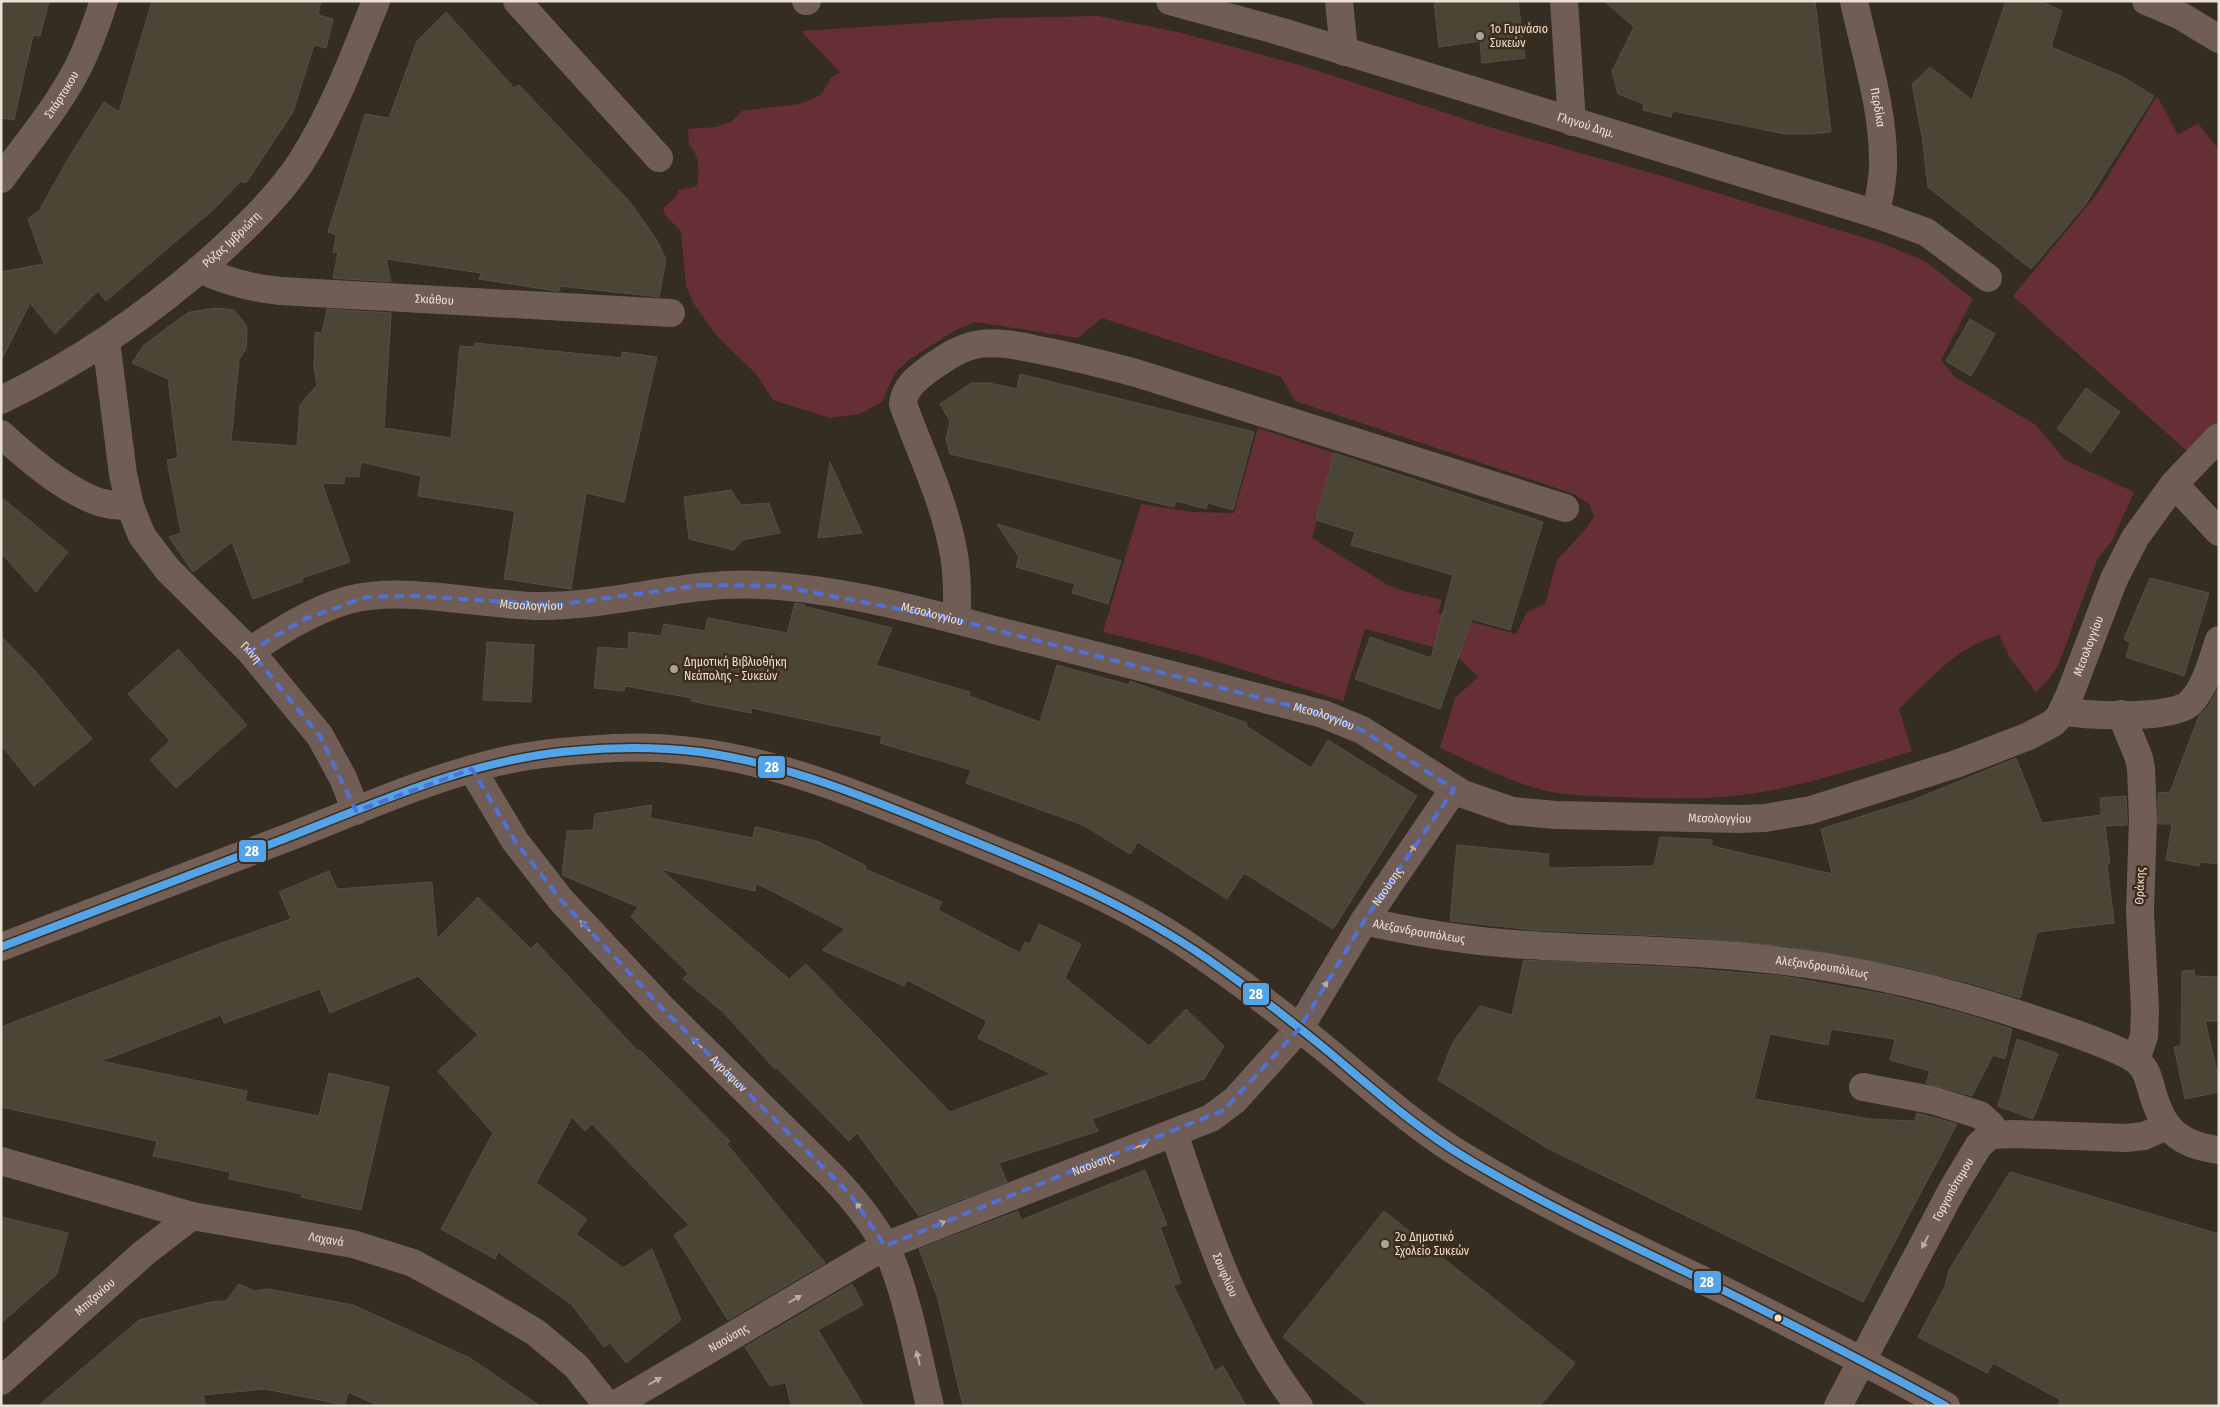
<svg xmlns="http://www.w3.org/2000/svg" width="2220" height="1407" font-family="'Fira Sans Condensed',sans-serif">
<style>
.green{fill:#662f36}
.building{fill:#4b4536;stroke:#545046;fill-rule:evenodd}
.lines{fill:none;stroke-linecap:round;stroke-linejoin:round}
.street{stroke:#705e56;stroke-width:28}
.secondary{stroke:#735f55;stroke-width:28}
.bus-1-casing{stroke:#3d2d1a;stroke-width:11}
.bus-1{stroke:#53a3e8;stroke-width:8}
.oneway{fill:#baaca2}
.marked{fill:none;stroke:#5072d7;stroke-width:4;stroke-dasharray:10 6;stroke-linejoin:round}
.poi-dot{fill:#aba196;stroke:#3d2d1a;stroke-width:2}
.bus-dot{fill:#ebe0d4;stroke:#3d2d1a;stroke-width:2}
.labels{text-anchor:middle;stroke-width:5;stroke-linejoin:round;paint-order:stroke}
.poi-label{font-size:12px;fill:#ebe0d4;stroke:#3d2d1a;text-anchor:start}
.street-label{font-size:12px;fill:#ebe0d4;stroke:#3d2d1a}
.line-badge{stroke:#3d2d1a;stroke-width:2}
.badge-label{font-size:14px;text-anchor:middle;font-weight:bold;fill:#fff}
</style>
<rect width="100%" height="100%" fill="#352c22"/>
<g class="green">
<path d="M1098,16l80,16 122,33 189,62 176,50 216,66 44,18 48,38 -32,61 14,17 81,48 29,35 69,32 -22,49 -14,17 -40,108 -10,14 -12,12 -26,-34 -11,-23c-42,11 -69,45 -100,74l13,42c-49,16 -99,32 -150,41 -46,8 -94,7 -141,5 -28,-1 -59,-1 -86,-9 -33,-10 -64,-26 -95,-40l15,-50 23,-21 -31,-31h-18l-64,-17 -22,72 -147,-46 -93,-23 38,-128 51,8 42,1 24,-85 76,25 -22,85 74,46 14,6 42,10 -4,13 78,21 11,-22 18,-8 12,-44 28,-30 9,-14 -5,-12 -15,-10 -279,-93 -14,-24 -179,-59 -24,20 -103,-16 -21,9 -44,28 -15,14 -13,29 -22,12 -30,4 -57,-18 -16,-25 -40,-39 -23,-32 -8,-18 -5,-55 -16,-16 -2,-7 13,-11 3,-7 18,-4c2,-16 4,-29 -8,-41l-1,-16 28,-2 15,-5 11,-11 58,-7 21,-9 10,-17 9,-6 -39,-41 198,-13z"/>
<path d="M2157,96l21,39 20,-12 21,27v271l-31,31 -175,-156 84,-102z"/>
</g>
<g class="building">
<path d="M1,1h48l-9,35 -7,-1 -19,85 -13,-2z"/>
<path d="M152,1h169l-3,14 15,4 -7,29 -12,-3 -21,67 -47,71 -5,-2 -26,27 -109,93 -8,-10 -43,43 -25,-31 -29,58v-89l43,-8 -16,-45 11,-8 29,-52 36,-57 15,10z"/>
<path d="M1434,1h84l7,57 -43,5 -2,-22 -41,6z"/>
<path d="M1604,1h211l16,131 -22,2h-24l-112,-23 -2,6 -28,-7 1,-6 -26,-10 -6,-23 22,-44z"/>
<path d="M2006,1h34l22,10 -11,36 70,29 33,20 -69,109 -54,64 -103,-82 -6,-51 -10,-52 18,-17 42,33z"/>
<path d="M446,12l68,76 5,-3 111,117 26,37 10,20 -7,38 -99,-11 -1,5h-3l-77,-12 2,-6 -95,-14 5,23 -58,-4 5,-25 -5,-1 3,-17 -8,-3 37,-118 24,4 28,-77z"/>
<path d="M216,308l18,2 12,15 1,8 -1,16 -7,11 -8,81 66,5 3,-41 17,-20 -3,-19 1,-34 7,1 5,-24 64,4 -7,115 67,10 9,-92 15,1v-4l147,15v-6l35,5 -33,145 -38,-9 -15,96 -67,-10 11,-68 -97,-15 3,-20 -60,-14 -2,15 -14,-1 -1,8 -22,-1 28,79 -48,16 1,3 -50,18 -21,-57 -39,30 -24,-35 12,-4 -14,-73 11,-2 -10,-79 -36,-16 11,-17 37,-28 10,-6z"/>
<path d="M1970,319l25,15 -24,42 -25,-15z"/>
<path d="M1020,374l234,58 -21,78 -25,-7 -2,6 -30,-8 -2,6 -224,-53 -4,-15 4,-18 -10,-17 31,-21h18l28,6z"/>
<path d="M2086,388l34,24 -29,41 -34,-24z"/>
<path d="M1334,453l209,69 -33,108 -38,-11 -32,90 -85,-30 15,-42 61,21 22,-83 -102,-30 4,-13 -39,-12z"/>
<path d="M830,462l32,71 -44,5z"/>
<path d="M731,490l10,15 28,-2 11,30 -38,7 -8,10 -45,-11 -5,-42z"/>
<path d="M1,497l67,55 -32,40 -35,-39z"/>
<path d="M997,524l124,37 -13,43 -36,-11 3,-9 -59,-17 3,-10z"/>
<path d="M2150,578l59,15 -25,83 -58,-19 4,-14 -6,-4z"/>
<path d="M795,603l10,2 2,5v-3l85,21 -16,37 94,27 -1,4 71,26 17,-57 72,20 1,-4 117,42 -1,3 65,42 17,-28 89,56 -84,133 -89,-56 -17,26 -89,-57 -8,12 -47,-29 -117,-42 5,-13 -91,-27 2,-7 -130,-28 -1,5 -60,-12 1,-3 -67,-12 -1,5 -30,-3 4,-41 30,2 1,-17 32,4 3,-12 41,7 3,-13 79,15z"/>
<path d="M1,636l35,36 56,67 -58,47 -33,-41z"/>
<path d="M487,642l47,3 -3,57 -48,-2z"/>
<path d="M178,649l69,76 -71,63 -26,-28 20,-19 -42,-47z"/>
<path d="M2219,687v177l-19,-2 -1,4 -33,-6 6,-36h-14v-31l12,-1 29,-76 10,-11z"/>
<path d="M2016,758l26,65 59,-8 -1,-17 26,-2 1,22v7l-22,1 5,37 -3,1 7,59 -77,9 -17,66 -50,-15 -73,-18 -111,-19 -100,-9 -153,-7 -83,-9 7,-76 92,9 -1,14 106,-2 6,-29 52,3v6l120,28 -11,-45 92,-29z"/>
<path d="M652,805l-2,13 103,20 2,-11 62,14 49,25 -1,3 77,33 -4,8 82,43 5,-11 5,2 9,-20 42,20 -16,34 84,68 37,-37 38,37 -20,33 -112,40 6,12 -99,32 8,19 -88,34 -62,-83 -8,8 -72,-73 -2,1 -52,-57 -40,-33 5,-6 -57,-56 7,-10 -76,-32 5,-44 26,-1 2,-16zM660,869l95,22 1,-8 89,46 -23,21 82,36 3,-6 80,41 -9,17 73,36 -101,38 -144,-148 -17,15z"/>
<path d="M329,871l8,18 95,-7 5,57 41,-42 53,52 6,-6 101,108 2,-1 90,91 -3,3 98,119 -97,57 -54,-85 15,-10 -97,-101 -7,7 -13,-14 -36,66 51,36 -11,15 47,34 29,-19 29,71 -55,43 -16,-20 -6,4 -33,-43 -73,-52 -3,7 -54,-30 52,-96 -55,-62 40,-36 -60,-59 -88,37 -10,-24 -96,34 -3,-8 -120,46 146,30 -2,10 74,15 10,-43 60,14 -28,123 -60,-13 1,-3 -73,-15 1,-7 -77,-16 4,-15 -156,-34v-80l215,-82 75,-26 -12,-27z"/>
<path d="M1524,960l161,8 97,8 108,19 71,18 51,16 -7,30 -12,-4 -21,41 -46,-13 4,-12 -40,-11 5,-21 -64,-10 -3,16 -58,-11 -16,65 116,20 45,2 2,-8 40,11 -94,178 -316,-154 -109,-68 15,-38 27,-36 32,9z"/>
<path d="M2194,970l1,6 24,1v44h-14l14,59v12l-34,7 -11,-52 7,-1 1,-75z"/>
<path d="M2017,1039l41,15 -25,65 -35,-13z"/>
<path d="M1145,1170l22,55 -7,2 21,56 -8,2 42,86 8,-5 23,40h-283l-25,-107 -19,-50 99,-38 3,9z"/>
<path d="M2010,1172l209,62v172h-160v-7l-66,-36 -6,10 -69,-36 27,-51 4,-16z"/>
<path d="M1384,1211l191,152 -35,43h-171l-86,-69z"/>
<path d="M1,1217l67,16 -11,41 -56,49z"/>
<path d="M239,1284l15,7 14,-2 85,16 117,53 70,48h-161l-31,-14 -3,13 -80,-16 -62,6 3,11h-168l101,-86 72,-18 15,-1z"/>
<path d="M852,1284l11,21 -45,25 46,76h-73l-5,-23 -16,3 -25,-39z"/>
</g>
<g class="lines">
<g class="street">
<path d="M517,1l142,157"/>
<path d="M806,1h1"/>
<path id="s1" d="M1170,1l109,30 597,183 50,18 62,46"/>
<path d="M1339,1l5,51"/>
<path d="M1564,1l8,121"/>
<path id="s2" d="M1854,1c11,52 29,106 29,159 1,18 -4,36 -7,54"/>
<path d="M2146,1l35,15 38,23"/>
<path id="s3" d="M1,179c26,-36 56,-71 76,-110 12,-22 19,-45 27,-68"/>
<path id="s4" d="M200,269c26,13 52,19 80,22l391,22"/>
<path id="s5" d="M106,341l17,133 7,32 12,30 26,34 82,81 70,85 23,42 13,33"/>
<path id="s6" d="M1,400c79,-38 151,-88 216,-146 30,-28 61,-57 84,-92 32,-50 53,-106 75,-161"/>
<path d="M1,434c26,24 65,57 98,68 10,3 21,4 31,4"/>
<path d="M2174,484l45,48"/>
<path d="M957,620c0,-22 1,-43 -3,-65 -9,-53 -33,-101 -51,-151 1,-16 14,-26 26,-35 16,-11 31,-22 51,-25 21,-3 43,3 64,7 31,6 62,14 92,22l429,135"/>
<path id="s7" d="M250,651c30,-20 63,-41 98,-51 58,-15 133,6 193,6 75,0 145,-25 220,-21 83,4 165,27 245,48 106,26 211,54 317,81l39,16 101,64 49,17 44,4 183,4 26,-1 46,-8 145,-46 73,-28 24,-13 6,-6 11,-23 44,-115 21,-41 39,-54 45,-47"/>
<path d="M2062,711c25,5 110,9 128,-8 16,-16 22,-43 29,-63"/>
<path d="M2121,714l18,44 2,11 2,49 -3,94 5,97 -1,27 -8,24"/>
<path id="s8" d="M472,769l43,72 46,59 102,109 169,167c24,25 47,53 60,85 18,46 26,97 38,145"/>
<path id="s9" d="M1364,921c45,10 91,18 137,22 82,7 164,6 246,14 99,9 195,31 289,63 23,8 86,28 102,42 9,7 11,19 14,29 10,38 27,54 67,59"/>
<path d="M1863,1087l69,13 48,15 11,10 5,9"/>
<path id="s10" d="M1174,1133c31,94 63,193 125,273"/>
<path id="s11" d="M1,1161l191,55 161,28 60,19 66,36 56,33 41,34 32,40"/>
<path id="s12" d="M1,1381l143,-128 48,-37"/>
<path id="s13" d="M613,1406l272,-160 326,-128 24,-18 64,-71 65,-108 90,-132"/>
<path id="s14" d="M1838,1406l115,-218 26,-43 12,-10 24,-1 111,4 18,-2 23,-10"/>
</g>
<path class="secondary" d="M1,947c94,-36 189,-72 283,-108 70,-27 140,-59 214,-77 38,-9 78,-12 117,-14 124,-6 230,42 343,87 80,33 161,63 233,113 47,32 94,68 138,104 44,37 87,76 137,106 83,50 172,91 259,133 74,37 148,75 221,115"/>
<g class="bus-1-casing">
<path id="bus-1" d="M1,947c94,-36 189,-72 283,-108 94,-37 186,-79 288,-88 43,-4 86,-4 129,1 93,13 181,52 267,87 84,34 166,69 241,121 41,29 81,60 120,92 44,37 87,76 137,106 83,50 172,90 259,133 74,37 148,75 221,115"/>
</g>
<use href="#bus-1" class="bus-1"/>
</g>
<defs><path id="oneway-solid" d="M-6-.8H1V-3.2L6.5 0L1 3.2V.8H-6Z" transform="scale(1.25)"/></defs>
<g class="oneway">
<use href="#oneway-solid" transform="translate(1412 850) rotate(-56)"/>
<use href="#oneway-solid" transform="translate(585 926) rotate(-133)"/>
<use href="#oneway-solid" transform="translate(1324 987) rotate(-58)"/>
<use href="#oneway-solid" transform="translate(697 1043) rotate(-135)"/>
<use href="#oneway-solid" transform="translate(1140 1146) rotate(-21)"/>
<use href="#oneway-solid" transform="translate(860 1208) rotate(-126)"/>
<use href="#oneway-solid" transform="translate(939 1224) rotate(-21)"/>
<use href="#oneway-solid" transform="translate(1925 1242) rotate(118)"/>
<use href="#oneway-solid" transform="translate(795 1299) rotate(-30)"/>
<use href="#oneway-solid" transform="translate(918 1358) rotate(-104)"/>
<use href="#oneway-solid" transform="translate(655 1381) rotate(-30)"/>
</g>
<path class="marked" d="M702,585l77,1 178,34 366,94 39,16 92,59 -90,132 -65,108 -75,81 -339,136 -35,-52 -187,-185 -102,-109 -46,-59 -43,-72 -116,42 -36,-75 -70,-85 55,-32 61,-22 49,-1 141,9z"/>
<g class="poi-dot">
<circle cx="1480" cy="36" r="5"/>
<circle cx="674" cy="669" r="5"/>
<circle cx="1385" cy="1244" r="5"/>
</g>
<circle class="bus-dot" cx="1778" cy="1318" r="4.5"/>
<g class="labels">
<g class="poi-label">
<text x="1490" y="33">1ο Γυμνάσιο<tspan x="1490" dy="14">Συκεών</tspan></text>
<text x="684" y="666">Δημοτική Βιβλιοθήκη<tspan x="684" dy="14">Νεάπολης - Συκεών</tspan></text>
<text x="1395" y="1241">2ο Δημοτικό<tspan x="1395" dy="14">Σχολείο Συκεών</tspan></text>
</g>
<g class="street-label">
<text dy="4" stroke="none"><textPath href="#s3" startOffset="104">Σπάρτακου</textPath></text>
<text dy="4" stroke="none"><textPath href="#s2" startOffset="109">Περδίκα</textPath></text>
<text dy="4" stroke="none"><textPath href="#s1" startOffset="434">Γληνού Δημ.</textPath></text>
<text dy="4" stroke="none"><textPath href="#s6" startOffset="282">Ρόζας Ιμβριώτη</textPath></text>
<text dy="4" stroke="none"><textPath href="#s4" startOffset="238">Σκιάθου</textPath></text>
<text dy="4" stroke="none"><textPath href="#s7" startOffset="295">Μεσολογγίου</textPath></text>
<text dy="4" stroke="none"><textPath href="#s7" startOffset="700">Μεσολογγίου</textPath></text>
<text dy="4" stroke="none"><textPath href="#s7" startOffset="1960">Μεσολογγίου</textPath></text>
<text dy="4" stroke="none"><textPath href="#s5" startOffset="359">Γκίνη</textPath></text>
<text dy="4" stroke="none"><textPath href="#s7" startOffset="1105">Μεσολογγίου</textPath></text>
<text dy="4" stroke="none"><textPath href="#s7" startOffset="1525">Μεσολογγίου</textPath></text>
<text transform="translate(2140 886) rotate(-88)" y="4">Θράκης</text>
<text dy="4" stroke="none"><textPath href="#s13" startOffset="959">Ναούσης</textPath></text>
<text dy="4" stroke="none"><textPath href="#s9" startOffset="56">Αλεξανδρουπόλεως</textPath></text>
<text dy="4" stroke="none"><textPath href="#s9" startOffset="461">Αλεξανδρουπόλεως</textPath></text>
<text dy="4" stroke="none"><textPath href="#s8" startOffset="400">Αγράφων</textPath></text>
<text dy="4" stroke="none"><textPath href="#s13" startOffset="539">Ναούσης</textPath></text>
<text dy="4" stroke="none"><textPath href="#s14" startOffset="245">Γοργοπόταμου</textPath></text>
<text dy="4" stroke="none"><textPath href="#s11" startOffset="335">Λαχανά</textPath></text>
<text dy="4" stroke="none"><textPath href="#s10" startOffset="151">Σουφλίου</textPath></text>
<text dy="4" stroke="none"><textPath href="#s12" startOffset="126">Μπιζανίου</textPath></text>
<text dy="4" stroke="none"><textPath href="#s13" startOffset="134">Ναούσης</textPath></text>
</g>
</g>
<g class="line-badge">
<rect x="757" y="755" width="29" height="24" rx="5" fill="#53a3e8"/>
<rect x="238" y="839" width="29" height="24" rx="5" fill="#53a3e8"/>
<rect x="1242" y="982" width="28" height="24" rx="5" fill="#53a3e8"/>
<rect x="1693" y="1270" width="29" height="24" rx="5" fill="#53a3e8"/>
</g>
<g class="badge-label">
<text x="772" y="772">28</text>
<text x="252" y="856">28</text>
<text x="1256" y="999">28</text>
<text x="1707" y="1287">28</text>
</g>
<rect width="2220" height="1407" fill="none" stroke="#ebe0d4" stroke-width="5"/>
</svg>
